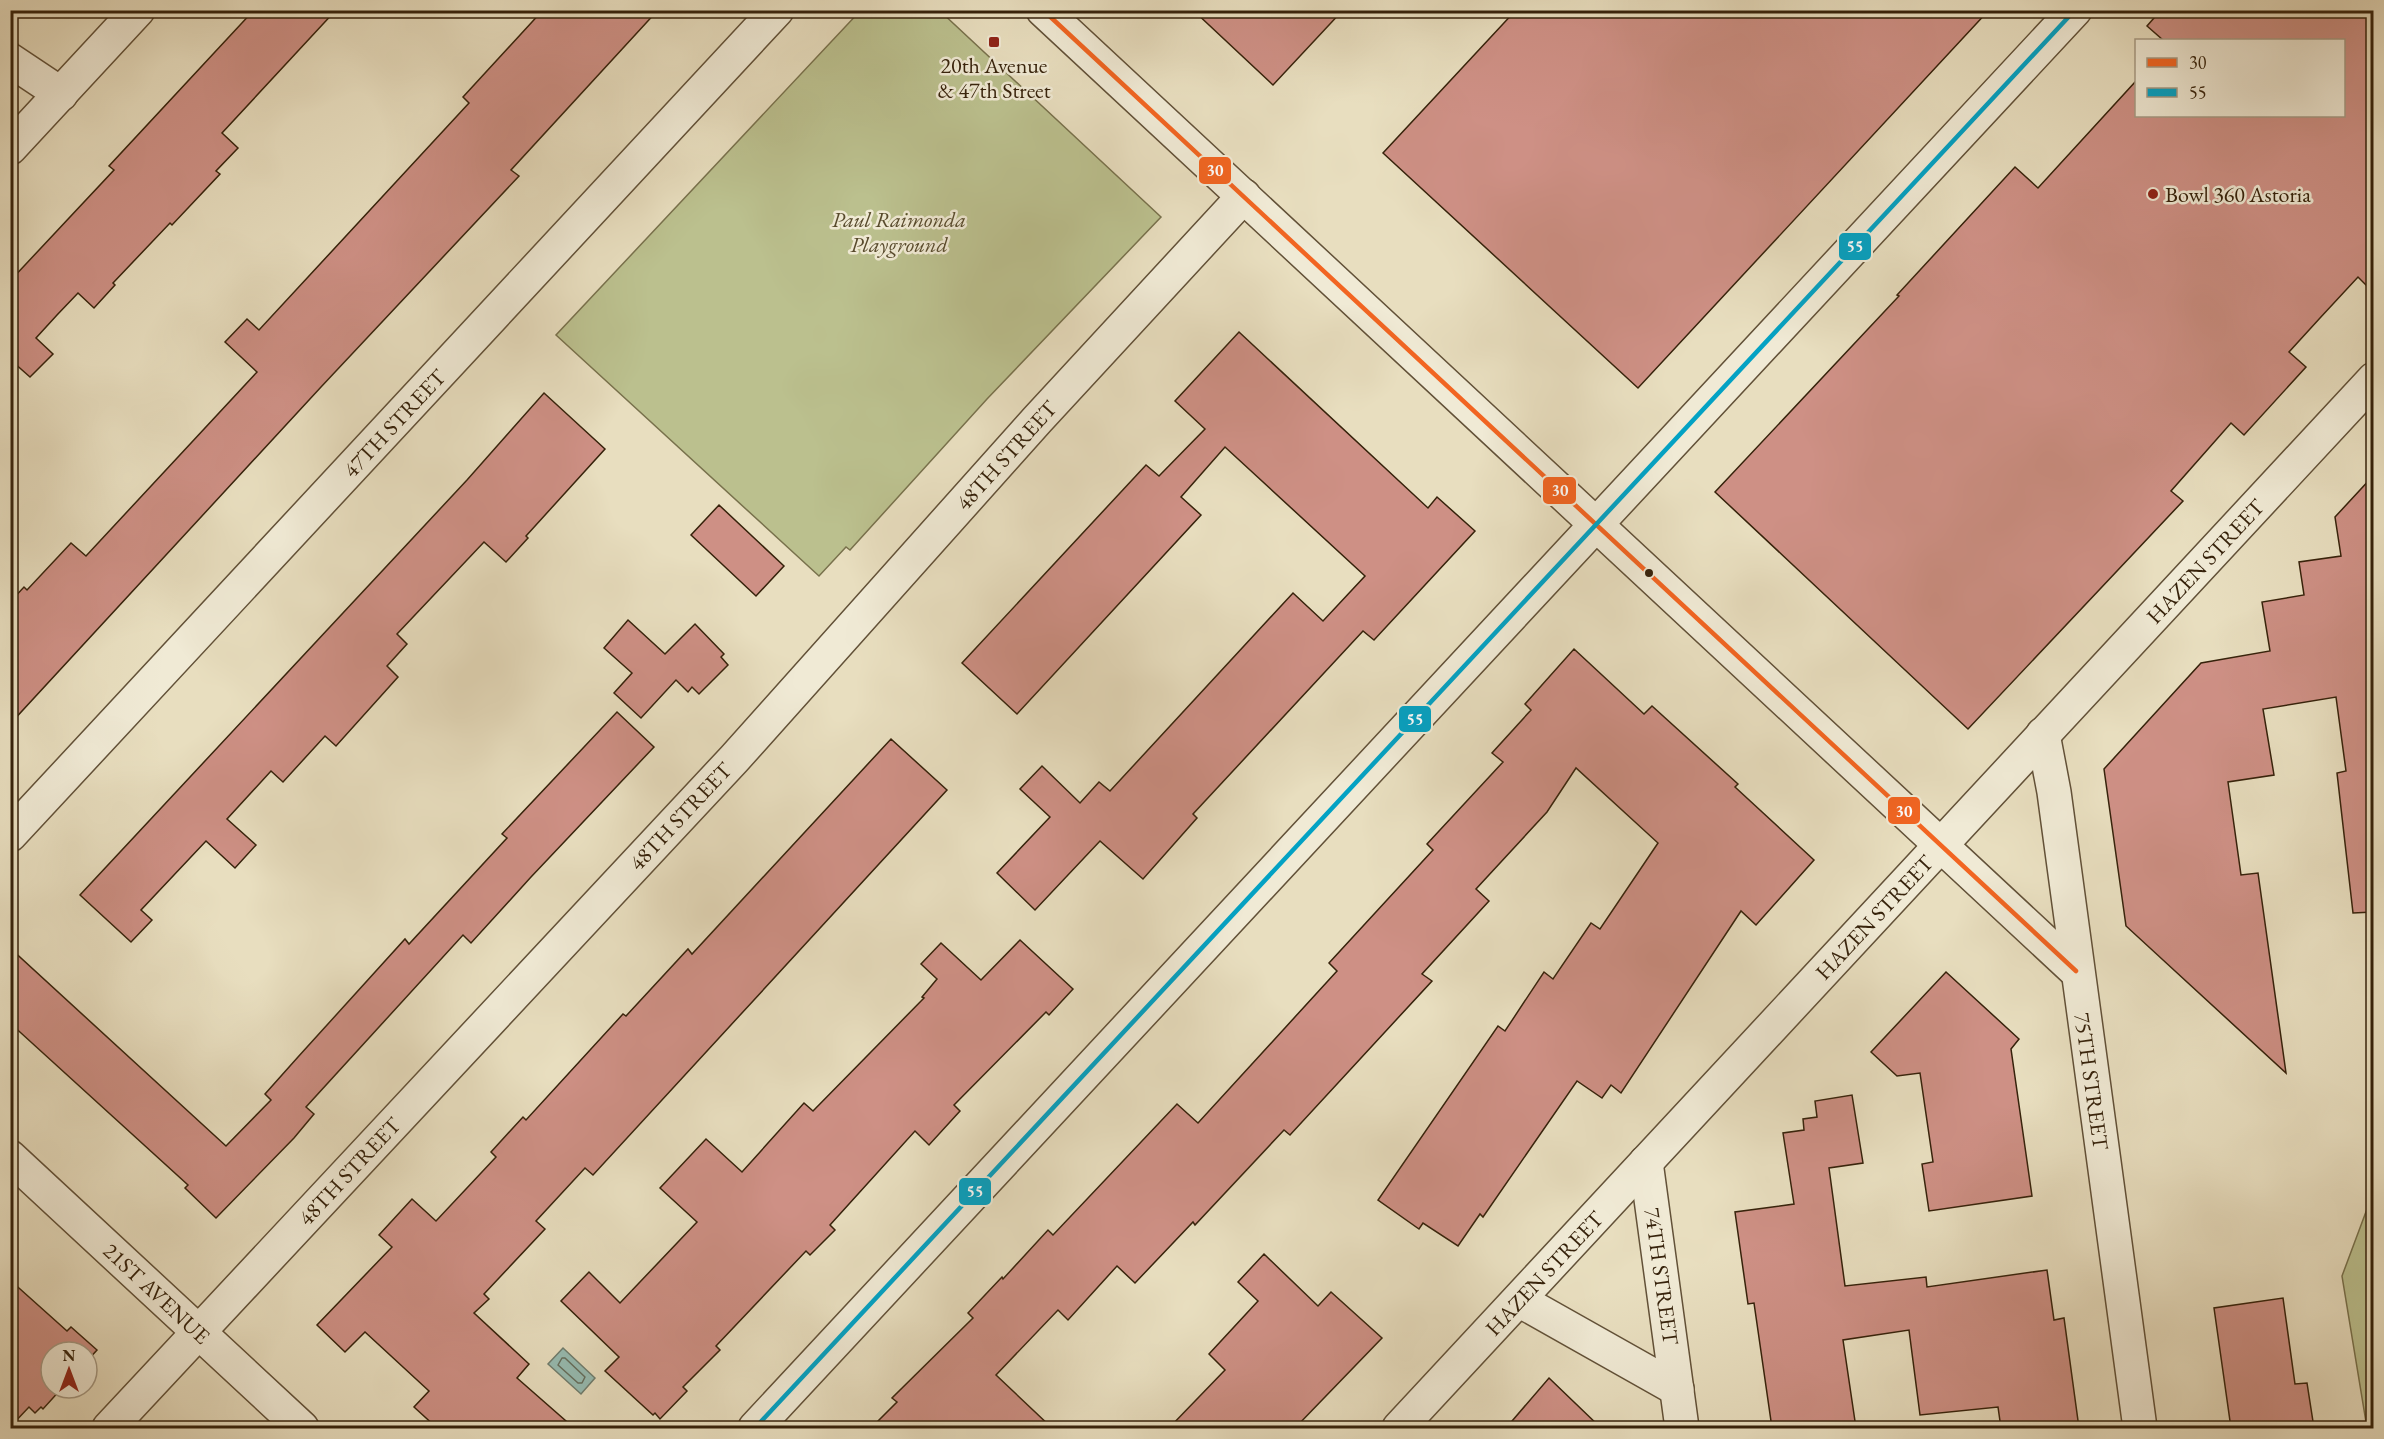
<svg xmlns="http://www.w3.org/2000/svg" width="2384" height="1439" font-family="'EB Garamond',serif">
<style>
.green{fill:#bbc08e;stroke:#78714c;stroke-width:1.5}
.water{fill:#97bcb2;stroke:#707e6f;stroke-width:1.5}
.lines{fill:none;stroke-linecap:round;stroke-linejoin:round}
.shore{stroke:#666f5e;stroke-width:1.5}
.building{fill:#ce9085;stroke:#36220b;stroke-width:1.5}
.street-casing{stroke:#625138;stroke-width:36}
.street{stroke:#f0ead5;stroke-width:33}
.bus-1-casing{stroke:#f0ead5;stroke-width:9}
.bus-2-casing{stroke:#f0ead5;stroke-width:9}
.bus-1{stroke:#f26522;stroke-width:4.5}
.bus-2{stroke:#03a2c4;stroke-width:4.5}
.poi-dot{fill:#8f2418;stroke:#f0ead5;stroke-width:2}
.bus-dot{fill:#36220b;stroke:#f0ead5;stroke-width:2}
.labels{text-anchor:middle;stroke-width:5;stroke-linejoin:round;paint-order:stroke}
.poi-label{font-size:22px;fill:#36220b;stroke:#f0ead5}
.park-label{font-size:22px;font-style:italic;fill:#574a2c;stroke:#f0ead5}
.street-label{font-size:22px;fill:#36220b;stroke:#f0ead5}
.line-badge{stroke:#f0ead5;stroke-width:2}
.badge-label{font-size:16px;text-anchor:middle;font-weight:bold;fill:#fff}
</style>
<rect width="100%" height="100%" fill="#e8debf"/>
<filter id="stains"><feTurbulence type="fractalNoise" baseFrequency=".00333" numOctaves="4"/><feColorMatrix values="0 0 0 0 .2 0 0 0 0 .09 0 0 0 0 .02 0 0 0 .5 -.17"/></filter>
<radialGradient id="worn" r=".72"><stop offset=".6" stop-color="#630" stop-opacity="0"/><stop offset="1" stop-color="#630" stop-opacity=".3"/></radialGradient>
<g class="green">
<path d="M861,10l79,1 221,206 -174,182 -137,151 -4,-3 -27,29 -263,-241z"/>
<path d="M2373,1193l1,235h-7l-25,-152z"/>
</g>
<path class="water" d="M563,1348l32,30 -14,16 -33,-30z"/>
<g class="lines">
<path class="shore" d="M562,1358h3l20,19 -3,6h-4l-20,-18z"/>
</g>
<g class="building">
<path d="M254,10h82l-114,123 16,15 -22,23 4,3 -48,51 -2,-2 -57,60 2,2 -21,23 -16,-15 -21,22 -21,23 17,16 -23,23 -17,-15 -3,3v-84l104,-111 -5,-4z"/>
<path d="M543,10h115l-147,160 8,6 -198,211 -311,337v-122l14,-15 3,3 44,-47 15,13 171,-184 -32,-30 22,-23 12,11 210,-227 -6,-6z"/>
<path d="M1193,10h150l-70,75z"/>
<path d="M1516,10h473l-351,378 -255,-235z"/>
<path d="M2161,10h212v282l-15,-15 -38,41 -31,34 17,15 -62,68 -13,-12 -60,68 12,10 -215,228 -253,-237 184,-196 -2,-1 118,-128 23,21 98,-107v35h207v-76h-180l-16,-14z"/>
<path d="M1239,332l189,176 9,-11 38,34 -101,109 -11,-9 -170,183 4,4 -54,61 -43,-38 -65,69 -38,-37 53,-56 -30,-28 22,-23 38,37 19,-21 11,9 183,-198 30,28 42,-45 -140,-129 -44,50 20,18 -184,199 -55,-51 184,-198 13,11 46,-47 -30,-28z"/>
<path d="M544,393l61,56 -79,87 2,2 -22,24 -22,-20 -87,92 10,10 -20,22 11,11 -62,69 -11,-10 -42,46 -12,-11 -44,48 29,26 -21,23 -29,-27 -65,69 11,10 -21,22 -51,-47 387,-415z"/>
<path d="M2373,476v436l-20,1 -16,-140 9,-2 -10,-74 -73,12 11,66 -46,7 13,93 17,-2 28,200 -160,-147 -22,-157 97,-106 69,-12 -8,-49 42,-7 -5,-33 42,-6 -6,-39z"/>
<path d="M719,505l65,61 -28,30 -65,-61z"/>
<path d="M628,620l37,34 30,-30 29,30 -3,3 7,8 -29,29 -7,-7 -4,5 -12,-12 -35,38 -27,-25 18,-20 -28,-25z"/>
<path d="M1574,649l70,65 8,-8 86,78 -3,3 79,73 -58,65 -15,-14 -120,182 -10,-8 -9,13 -25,-17 -94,136 -3,-3 -22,32 -35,-23 -4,6 -41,-29 120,-174 7,5 39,-59 9,7 38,-56 9,6 58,-86 -82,-75 -29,44 -71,77 13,12 -67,73 10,7 -142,154 -6,-5 -89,95 -2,-3 -58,61 -18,-17 -49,54 -10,-10 -62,65 56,53h-181l26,-26 -5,-4 81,-80 -5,-5 34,-36 1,2 45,-49 5,5 124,-131 21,19 139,-152 -8,-8 104,-113 -6,-6 76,-82 -11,-9 39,-43 -6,-6z"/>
<path d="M617,712l37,35 -123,130 -60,66 -8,-8 -157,172 8,7 -20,24 -78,80 -31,-30 3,-3 -178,-162v-75l216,198 45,-46 -6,-6 33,-37 107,-118 4,5 98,-106 -5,-4z"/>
<path d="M891,739l56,51 -354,385 -8,-7 -49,53 9,8 -61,65 5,5 -15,14 55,51 -12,14 57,50h-137l-23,-21 15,-16 -64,-59 -20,20 -28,-27 75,-78 -13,-12 33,-36 24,22 60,-64 -5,-5 32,-35 3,3 97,-106 3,2 62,-67 4,5z"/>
<path d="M1020,940l53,49 -24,26 -3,-3 -92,93 6,6 -31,34 -14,-14 -85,94 5,5 -25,25 -4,-4 -90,95 4,4 -37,37 4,4 -27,28 -5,-6 -2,2 -48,-44 14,-14 -58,-56 28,-29 31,31 77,-81 -37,-34 46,-49 36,33 62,-69 9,8 111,-113 -2,-1 15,-18 -16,-15 20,-21 40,37z"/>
<path d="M1946,972l73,67 -8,10 21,147 -103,15 -7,-47 11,-2 -13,-89 -23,3 -26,-24z"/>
<path d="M1852,1095l11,68 -34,5 16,118 81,-9 1,10 120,-17 7,50 10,-2 15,110h-78l-3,-21 -78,8 -11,-85 -66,10 13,88h-84l-18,-125 -6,1 -13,-92 59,-8 -11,-71 21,-3 -1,-11 14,-2 -2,-16z"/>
<path d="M1264,1254l54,52 13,-14 51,46 -87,90h-126l56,-58 -16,-16 49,-53 -20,-19z"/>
<path d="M10,1280l57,51 4,-4 26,23 -10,11v-9h-36v36h11l-19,21 -2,-2 -6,6 -6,-6 -19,20z"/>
<path d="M2283,1298l12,86 12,-1 7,45h-83l-17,-120z"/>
<path d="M1549,1378l52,50h-95z"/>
</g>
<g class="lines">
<g class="street-casing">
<g id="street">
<path d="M1043,10l1033,961"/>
<path d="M10,60l51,34"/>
<path d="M10,148l128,-138"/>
<path d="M2043,734l11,58 86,636"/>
<path d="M10,835l767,-825"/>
<path d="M10,1157l292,271"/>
<path d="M1646,1162l36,266"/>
<path d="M1519,1300l158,89"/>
<path d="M109,1428l625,-669 303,-339 207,-224"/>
<path d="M755,1428l1320,-1418"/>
<path d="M1399,1428l975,-1049"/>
</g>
</g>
<use href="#street" class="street"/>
<g class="bus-1-casing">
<path id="bus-1" d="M1043,10l1033,961"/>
</g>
<g class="bus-2-casing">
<path id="bus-2" d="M755,1428l1320,-1418"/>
</g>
<use href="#bus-1" class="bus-1"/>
<use href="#bus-2" class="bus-2"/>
</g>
<g class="poi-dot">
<rect x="988" y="36" width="12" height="12" rx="3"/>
<circle cx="2153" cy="194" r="6"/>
</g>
<circle class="bus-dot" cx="1649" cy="573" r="5"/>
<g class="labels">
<g class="poi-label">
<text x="994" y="73">20th Avenue<tspan x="994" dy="25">&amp; 47th Street</tspan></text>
<text x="2165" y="202" text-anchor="start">Bowl 360 Astoria</text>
</g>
<g class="park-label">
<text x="899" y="227">Paul Raimonda<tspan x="899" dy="25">Playground</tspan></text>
</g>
<g class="street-label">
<text transform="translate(394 423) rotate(-47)" y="8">47TH STREET</text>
<text transform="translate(1006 455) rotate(-48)" y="8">48TH STREET</text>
<text transform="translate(2205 561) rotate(-47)" y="8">HAZEN STREET</text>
<text transform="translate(680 816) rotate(-47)" y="8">48TH STREET</text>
<text transform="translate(1874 917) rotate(-47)" y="8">HAZEN STREET</text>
<text transform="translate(2092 1081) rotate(82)" y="8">75TH STREET</text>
<text transform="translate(349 1171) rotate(-47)" y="8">48TH STREET</text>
<text transform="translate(1544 1273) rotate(-47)" y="8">HAZEN STREET</text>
<text transform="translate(1662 1276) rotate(82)" y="8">74TH STREET</text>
<text transform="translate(157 1293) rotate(43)" y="8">21ST AVENUE</text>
</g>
</g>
<g class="line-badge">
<rect x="1198" y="156" width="34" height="29" rx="6" fill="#f26522"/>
<rect x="1838" y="232" width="34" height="29" rx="6" fill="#03a2c4"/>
<rect x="1542" y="476" width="35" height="29" rx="6" fill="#f26522"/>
<rect x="1398" y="705" width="34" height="28" rx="6" fill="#03a2c4"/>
<rect x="1887" y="796" width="34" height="29" rx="6" fill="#f26522"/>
<rect x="958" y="1177" width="34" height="29" rx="6" fill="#03a2c4"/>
</g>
<g class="badge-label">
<text x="1215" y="176">30</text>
<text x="1855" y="252">55</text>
<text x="1560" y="496">30</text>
<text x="1415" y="725">55</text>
<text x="1904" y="817">30</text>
<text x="975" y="1197">55</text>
</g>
<rect width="2384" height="1439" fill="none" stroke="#e8debf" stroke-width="36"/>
<rect x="12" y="12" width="2360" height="1415" fill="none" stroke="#36220b" stroke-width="3"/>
<rect x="18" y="18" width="2348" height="1403" fill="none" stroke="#36220b" stroke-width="1.5"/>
<rect x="2135" y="39" width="210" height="78" fill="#f0ead5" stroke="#a69a84" stroke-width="1.5"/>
<rect x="2147" y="58" width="30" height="9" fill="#f26522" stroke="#a69a84" stroke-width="1.5"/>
<text x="2189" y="69" font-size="18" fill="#36220b">30</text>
<rect x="2147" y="88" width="30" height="9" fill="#03a2c4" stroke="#a69a84" stroke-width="1.5"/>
<text x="2189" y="99" font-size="18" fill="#36220b">55</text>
<g transform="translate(69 1370)"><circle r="28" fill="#f0ead5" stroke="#a69a84" stroke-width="1.5"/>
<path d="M0-4.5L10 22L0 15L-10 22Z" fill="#8f2418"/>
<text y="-9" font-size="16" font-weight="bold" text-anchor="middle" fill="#36220b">N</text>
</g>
<rect width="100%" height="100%" filter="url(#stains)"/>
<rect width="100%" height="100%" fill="url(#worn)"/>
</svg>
